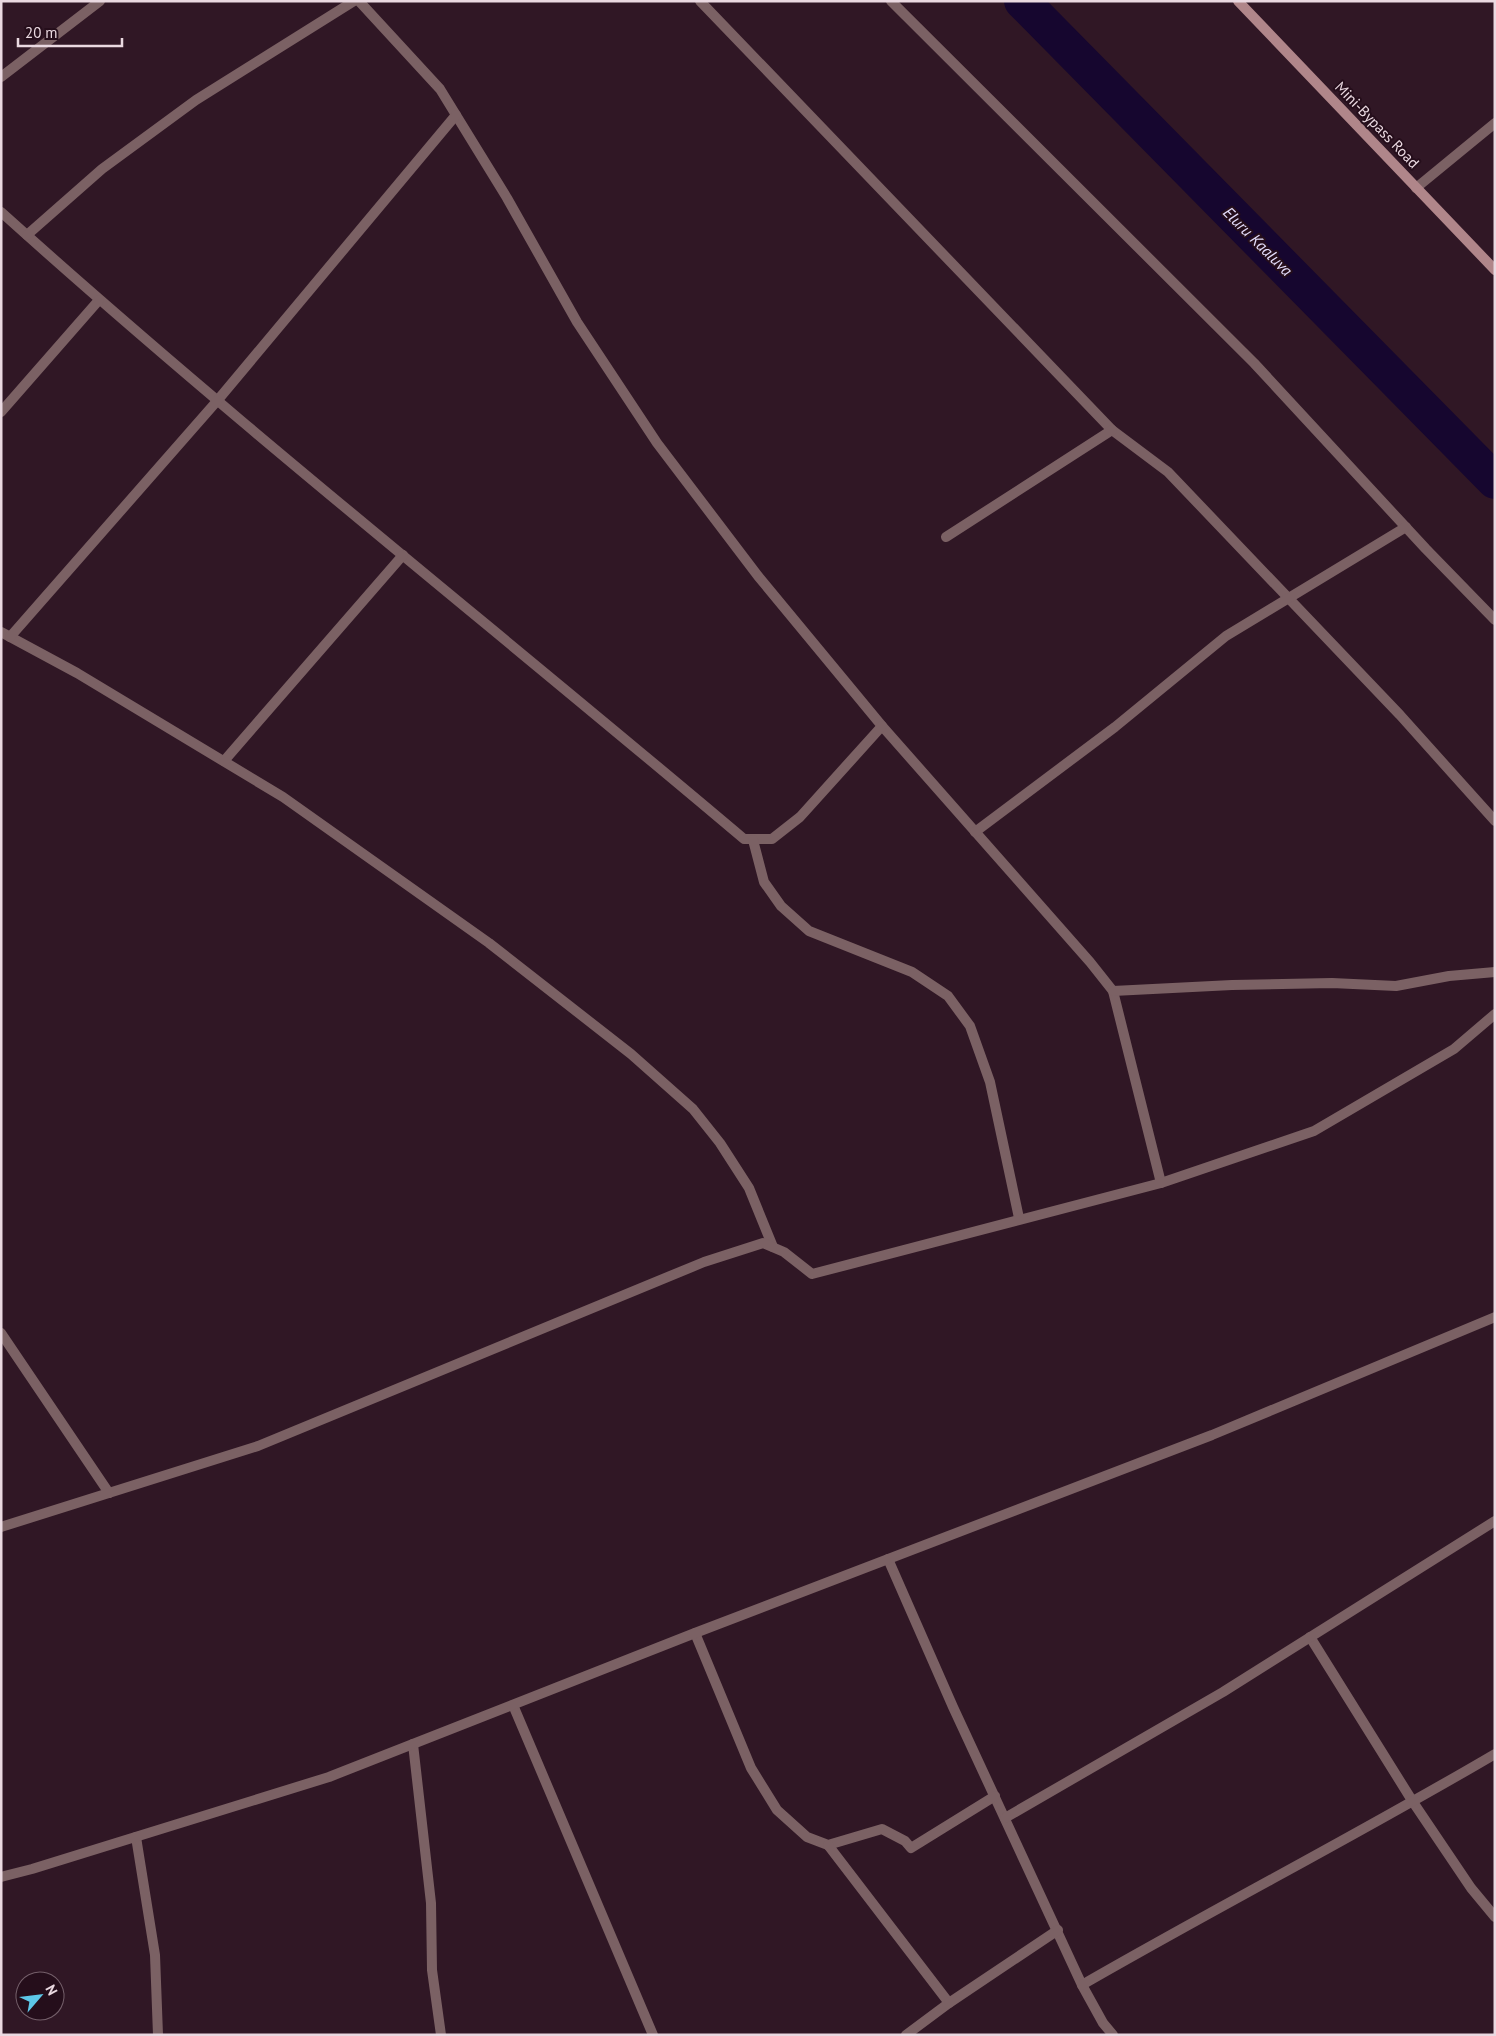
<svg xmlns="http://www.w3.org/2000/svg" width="1496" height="2036" font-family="'PT Sans',sans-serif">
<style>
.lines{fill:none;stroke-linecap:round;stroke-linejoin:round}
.canal{stroke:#16062f;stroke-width:36}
.minor{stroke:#7b6164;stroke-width:10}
.tertiary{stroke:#7b6164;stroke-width:10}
.secondary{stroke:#b0868a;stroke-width:10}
.labels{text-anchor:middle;stroke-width:4;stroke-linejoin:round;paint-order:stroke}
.street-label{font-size:15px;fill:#ead9e1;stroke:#250e1b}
.water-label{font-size:16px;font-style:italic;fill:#e4ddfc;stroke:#250e1b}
</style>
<rect width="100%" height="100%" fill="#301725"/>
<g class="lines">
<path class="canal" d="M1022,1l473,480"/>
<g class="minor">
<path d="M359,1l81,88 67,109 70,124 80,121 101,133 124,150 208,236 23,29 48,192"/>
<path d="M700,1l412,429 56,42 232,243 95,106"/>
<path d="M891,1l363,362 172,186 69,71"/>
<path d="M1,77l99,-76"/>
<path d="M1416,188l79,-65"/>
<path d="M1,212c241,217 496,418 743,627h28l28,-22 82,-91"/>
<path d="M27,235l75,-66 94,-69 158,-99"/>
<path d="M1,412l98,-112"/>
<path d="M946,537l166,-107"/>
<path d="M1,632l76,41 206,124 206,146 142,111 62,55 27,34 29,45 24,59"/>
<path d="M10,637l207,-236 239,-286"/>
<path d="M224,761l179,-206"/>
<path d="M975,832l140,-105 111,-91 180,-109"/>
<path d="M753,840l11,42 17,24 28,25 103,41 36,24 22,30 20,56 29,136"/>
<path d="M1113,991l119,-6 100,-2 64,3 53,-10 46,-4"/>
<path d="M1,1333l108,160"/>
<path d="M888,1559l65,148 129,278 21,38 10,12"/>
<path d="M695,1633l56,135 26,42 30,27 21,8 54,-16 23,12 6,7 84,-52"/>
<path d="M1310,1637l103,165 58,86 24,29"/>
<path d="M513,1705l140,330"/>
<path d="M413,1744l18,159 1,67 9,65"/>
<path d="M1005,1818l218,-126 272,-171"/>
<path d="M136,1837l19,118 3,80"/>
<path d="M828,1845l121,158"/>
<path d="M1,1877l31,-8 297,-92 366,-144 517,-198 283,-118"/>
<path d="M1082,1985c137,-79 277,-151 413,-231"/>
<path d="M906,2035l43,-32 109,-73"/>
</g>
<path class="tertiary" d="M1,1527l257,-81 446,-184 59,-19 21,9 28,22 349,-91 153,-52 140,-82 41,-35"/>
<path class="secondary" d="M1238,1l257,269"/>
</g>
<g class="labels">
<g class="street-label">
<text transform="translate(1377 125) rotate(46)" y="5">Mini-Bypass Road</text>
</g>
<g class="water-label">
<text transform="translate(1258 241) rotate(45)" y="6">Eluru Kaaluva</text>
</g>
</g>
<rect width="1496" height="2036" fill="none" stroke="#ead9e1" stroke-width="5"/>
<g transform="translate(40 1996) rotate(62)"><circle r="24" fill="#250e1b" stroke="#745f6a"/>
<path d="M0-4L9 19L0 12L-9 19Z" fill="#5dc7e8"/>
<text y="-8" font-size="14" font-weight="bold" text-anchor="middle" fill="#ead9e1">N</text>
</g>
<path d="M18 38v8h104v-8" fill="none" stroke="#ead9e1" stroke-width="2.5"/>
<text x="25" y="38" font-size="15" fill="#ead9e1" stroke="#250e1b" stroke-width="4" paint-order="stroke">20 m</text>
</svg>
